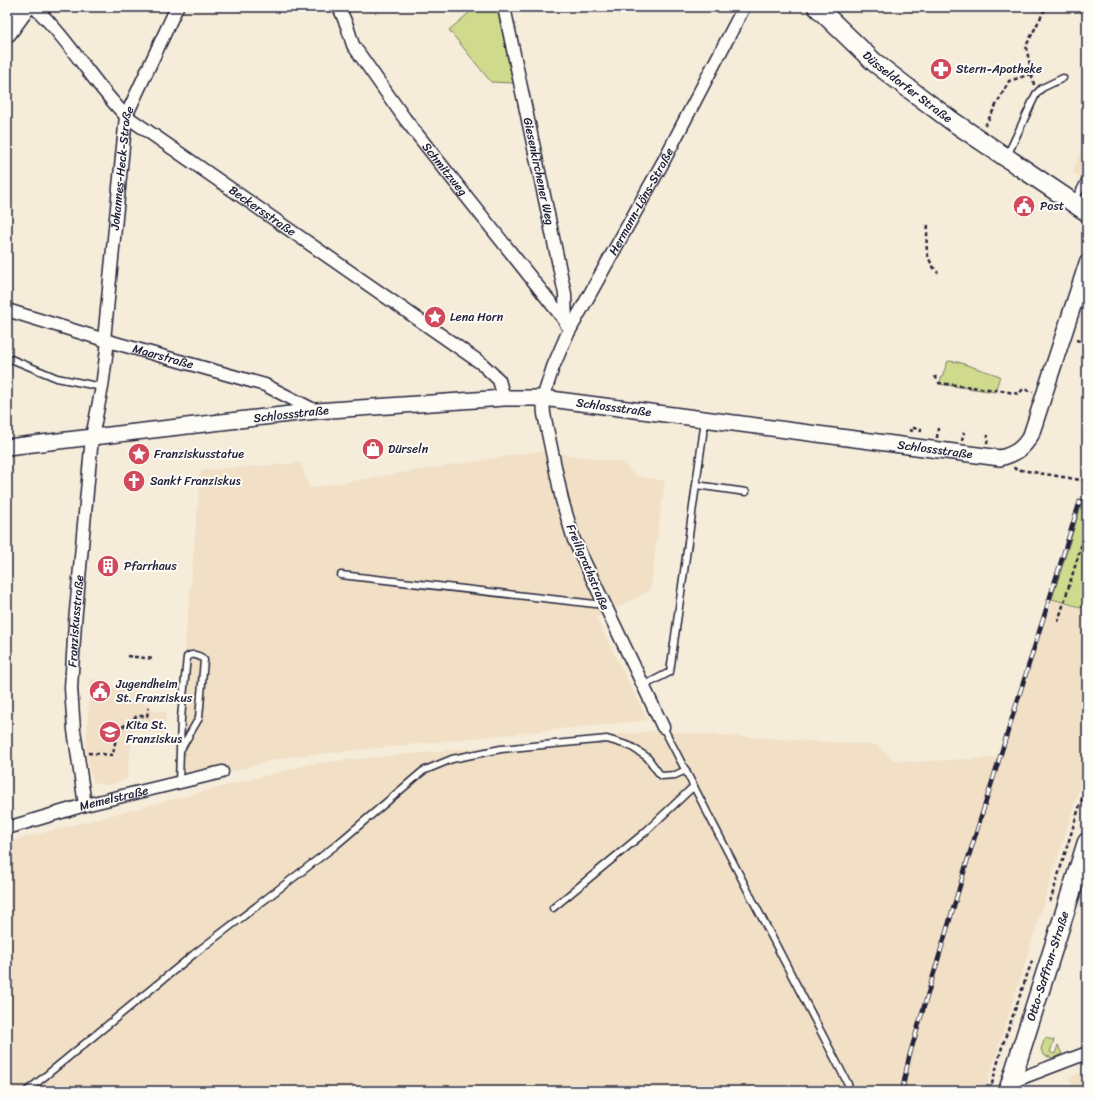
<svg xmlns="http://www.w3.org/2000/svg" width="1094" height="1098" font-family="Sriracha,sans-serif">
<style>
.built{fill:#f1e0c6}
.green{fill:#cfda8d;stroke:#787e64}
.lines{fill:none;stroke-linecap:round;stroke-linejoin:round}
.service-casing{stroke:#22223b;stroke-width:9}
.minor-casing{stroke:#22223b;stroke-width:15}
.tertiary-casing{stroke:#22223b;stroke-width:18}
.secondary-casing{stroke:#22223b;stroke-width:21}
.path{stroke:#22223b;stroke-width:2.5;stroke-dasharray:4 3;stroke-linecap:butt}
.service{stroke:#fdfcf7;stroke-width:6}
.minor{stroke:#fdfcf7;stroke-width:12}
.tertiary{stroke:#fdfcf7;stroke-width:15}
.secondary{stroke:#fdfcf7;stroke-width:18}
.rail-casing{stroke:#22223b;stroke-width:4.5}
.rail{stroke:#fdfcf7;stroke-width:3;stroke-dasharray:9;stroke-linecap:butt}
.labels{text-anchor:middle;stroke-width:4;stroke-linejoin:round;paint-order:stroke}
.poi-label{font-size:12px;fill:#22223b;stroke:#fdfcf7;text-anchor:start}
.street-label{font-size:12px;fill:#22223b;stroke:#fdfcf7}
</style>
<rect width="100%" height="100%" fill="#f6ecda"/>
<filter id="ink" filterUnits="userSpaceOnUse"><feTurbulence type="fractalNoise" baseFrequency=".025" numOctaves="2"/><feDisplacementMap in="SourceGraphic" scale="8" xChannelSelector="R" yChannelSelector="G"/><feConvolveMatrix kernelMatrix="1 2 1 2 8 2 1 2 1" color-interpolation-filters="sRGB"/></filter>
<g filter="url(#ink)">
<g class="built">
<path d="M1087,139v41l-15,-8z"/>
<path d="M539,451l83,11 12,13 31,6 -15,110 -54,27 52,102 -368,38 -108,30 29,-318 100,-7 8,25z"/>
<path d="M1049,599l38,11v154l-102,327h-978v-249l308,-79 338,-32 224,14 16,15 22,2 86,-5z"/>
<path d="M90,679l18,2 -1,5 28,3 -1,13 15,2v6l18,2 -3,22 -31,-4 -6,49 -17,6 -16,-2 -4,-12 -4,-21z"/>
<path d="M1087,1070v21h-13l-5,-13z"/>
</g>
<g class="green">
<path d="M476,7h21l16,76 -22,-1 -42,-52z"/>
<path d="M948,361l10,1 42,14 -5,16 -56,-8z"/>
<path d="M1087,487v122l-35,-10z"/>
<path d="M1045,1038l9,2 -4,12 5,2 3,-9 4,9 -9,4 -10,-3 -2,-6z"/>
</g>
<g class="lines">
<g class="service-casing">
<g id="service">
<path d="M1007,156l29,-62 6,-6 21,-10"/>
<path d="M1074,202l13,-25"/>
<path d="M11,359l46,19 45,9"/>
<path d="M696,485l50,7"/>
<path d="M341,575l263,30"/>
<path d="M643,686l27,-14 35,-252"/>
<path d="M663,727l185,357 2,7"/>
<path d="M179,783l2,-65 6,-61c5,-4 13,-2 17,3l-5,58 -18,31"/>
<path d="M553,908l91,-75 50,-47"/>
<path d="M27,1091l167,-137 141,-108 88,-75 29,-12 49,-10 106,-10 23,7 17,11 14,19 14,-1 11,-5"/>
</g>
</g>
<g class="minor-casing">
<g id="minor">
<path id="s1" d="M34,7c35,32 58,75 92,109l355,247 18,17 5,18"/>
<path id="s2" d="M339,7l8,19 6,19 52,74 161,203"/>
<path id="s3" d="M504,7l61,287 1,30"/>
<path id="s4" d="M7,310l101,31 157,44 51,26"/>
<path id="s5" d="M104,340l22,-224 51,-109"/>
<path id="s6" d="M663,727l-89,-187 -12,-40 -18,-86 -1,-16 10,-31 13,-30 96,-173 82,-157"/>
<path id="s7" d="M85,805l-11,-75 -3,-42 4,-66 17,-185 10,-50 6,-46"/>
<path id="s8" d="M7,828l78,-23 137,-33"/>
<path d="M1011,1082l76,-29"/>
</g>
</g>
<g class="tertiary-casing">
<g id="tertiary">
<path id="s9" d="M7,447l309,-36 188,-13h39l457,60c15,-4 23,-9 31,-23l56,-172"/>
</g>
</g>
<g class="secondary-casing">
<g id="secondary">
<path id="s10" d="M817,7l57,55 34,26 44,33 135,91"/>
<path d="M7,33l19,-26"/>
<path id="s11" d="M1008,1091l79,-249"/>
</g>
</g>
<g class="path">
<path d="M1034,85l-8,-39 20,-39"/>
<path d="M985,126l24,-45 22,-7"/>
<path d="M928,225c-2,20 -4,32 10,48"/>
<path d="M1076,340l9,2"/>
<path d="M935,376l4,7 65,8 15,3 4,-5 10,3"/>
<path d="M913,428l8,1 -1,5"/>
<path d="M909,430l4,1"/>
<path d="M937,438l1,-10"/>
<path d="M962,441l2,-9"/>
<path d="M987,444l1,-9"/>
<path d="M1014,467l1,2 72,12"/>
<path d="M1058,622l29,-95"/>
<path d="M127,656l27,3"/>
<path d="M88,753l25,2 4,-24 20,-15h10l2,-9"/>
<path d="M1050,902l37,-120"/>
<path d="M990,1091l12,-44 31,-89"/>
</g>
<use href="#service" class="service"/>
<use href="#minor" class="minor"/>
<use href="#tertiary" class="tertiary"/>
<use href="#secondary" class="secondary"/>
<g class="rail-casing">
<path id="rail" d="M902,1091l7,-34 58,-195 113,-361"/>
</g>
<use href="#rail" class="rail"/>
</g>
</g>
<defs>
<g id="pharmacy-disc" transform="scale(1.15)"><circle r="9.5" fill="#d1495b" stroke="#fdfcf7"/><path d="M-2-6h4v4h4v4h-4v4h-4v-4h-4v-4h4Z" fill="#fff"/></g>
<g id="civic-disc" transform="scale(1.15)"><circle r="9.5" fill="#d1495b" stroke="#fdfcf7"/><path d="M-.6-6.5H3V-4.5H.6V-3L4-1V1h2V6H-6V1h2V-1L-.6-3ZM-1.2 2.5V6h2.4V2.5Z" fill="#fff"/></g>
<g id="sight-disc" transform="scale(1.15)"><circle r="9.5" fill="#d1495b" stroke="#fdfcf7"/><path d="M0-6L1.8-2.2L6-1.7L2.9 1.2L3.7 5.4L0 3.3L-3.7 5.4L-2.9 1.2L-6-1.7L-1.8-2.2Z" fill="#fff"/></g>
<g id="shop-disc" transform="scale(1.15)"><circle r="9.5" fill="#d1495b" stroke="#fdfcf7"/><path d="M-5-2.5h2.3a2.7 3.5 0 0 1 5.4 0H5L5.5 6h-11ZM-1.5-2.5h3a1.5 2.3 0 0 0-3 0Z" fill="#fff"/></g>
<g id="church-disc" transform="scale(1.15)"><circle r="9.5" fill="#d1495b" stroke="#fdfcf7"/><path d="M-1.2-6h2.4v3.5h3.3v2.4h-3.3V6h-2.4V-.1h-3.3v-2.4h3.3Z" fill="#fff"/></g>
<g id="building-disc" transform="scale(1.15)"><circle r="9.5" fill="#d1495b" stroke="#fdfcf7"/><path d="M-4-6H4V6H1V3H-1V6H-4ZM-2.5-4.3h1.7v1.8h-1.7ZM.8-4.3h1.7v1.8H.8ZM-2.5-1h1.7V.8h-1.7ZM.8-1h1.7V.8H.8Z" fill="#fff"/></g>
<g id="school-disc" transform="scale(1.15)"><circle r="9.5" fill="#d1495b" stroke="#fdfcf7"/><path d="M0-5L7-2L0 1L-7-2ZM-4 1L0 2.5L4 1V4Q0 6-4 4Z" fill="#fff"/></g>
</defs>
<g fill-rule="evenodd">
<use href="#pharmacy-disc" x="941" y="69"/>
<use href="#civic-disc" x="1024" y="206"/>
<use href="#sight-disc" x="435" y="317"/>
<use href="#shop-disc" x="373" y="449"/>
<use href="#sight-disc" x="139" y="454"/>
<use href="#church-disc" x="134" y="481"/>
<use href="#building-disc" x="108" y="566"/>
<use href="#civic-disc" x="100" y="691"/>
<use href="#school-disc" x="110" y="732"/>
</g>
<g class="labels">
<g class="poi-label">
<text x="956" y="73">Stern-Apotheke</text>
<text x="1040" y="210">Post</text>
<text x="450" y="321">Lena Horn</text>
<text x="388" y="453">Dürseln</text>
<text x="154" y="458">Franziskusstatue</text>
<text x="150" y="485">Sankt Franziskus</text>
<text x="124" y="570">Pfarrhaus</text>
<text x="116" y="688">Jugendheim<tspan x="116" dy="14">St. Franziskus</tspan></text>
<text x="126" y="729">Kita St.<tspan x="126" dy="14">Franziskus</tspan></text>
</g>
<g class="street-label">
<text dy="4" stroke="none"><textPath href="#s10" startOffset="121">Düsseldorfer Straße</textPath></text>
<text dy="4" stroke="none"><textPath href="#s5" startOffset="173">Johannes-Heck-Straße</textPath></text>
<text dy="4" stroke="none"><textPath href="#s2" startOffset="195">Schmitzweg</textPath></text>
<text dy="4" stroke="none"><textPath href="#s3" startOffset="168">Giesenkirchener Weg</textPath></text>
<text dy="4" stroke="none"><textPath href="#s6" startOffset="573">Hermann-Löns-Straße</textPath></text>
<text dy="4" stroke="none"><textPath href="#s1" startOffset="309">Beckersstraße</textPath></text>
<text dy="4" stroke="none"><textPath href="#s4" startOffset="163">Maarstraße</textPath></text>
<text dy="4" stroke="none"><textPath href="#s9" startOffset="610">Schlossstraße</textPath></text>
<text dy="4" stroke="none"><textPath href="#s9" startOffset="286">Schlossstraße</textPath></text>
<text dy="4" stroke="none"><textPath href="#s9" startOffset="934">Schlossstraße</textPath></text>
<text transform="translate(588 567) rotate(67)" y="4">Freiligrathstraße</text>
<text dy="4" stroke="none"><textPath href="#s7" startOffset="185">Franziskusstraße</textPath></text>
<text dy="4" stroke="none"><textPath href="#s8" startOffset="111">Memelstraße</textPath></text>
<text dy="4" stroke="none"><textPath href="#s11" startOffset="131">Otto-Saffran-Straße</textPath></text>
</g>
</g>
<rect width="1094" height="1098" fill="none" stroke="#fdfcf7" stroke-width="24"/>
<rect x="12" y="12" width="1070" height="1074" fill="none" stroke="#22223b" stroke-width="1.5" filter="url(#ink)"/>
</svg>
